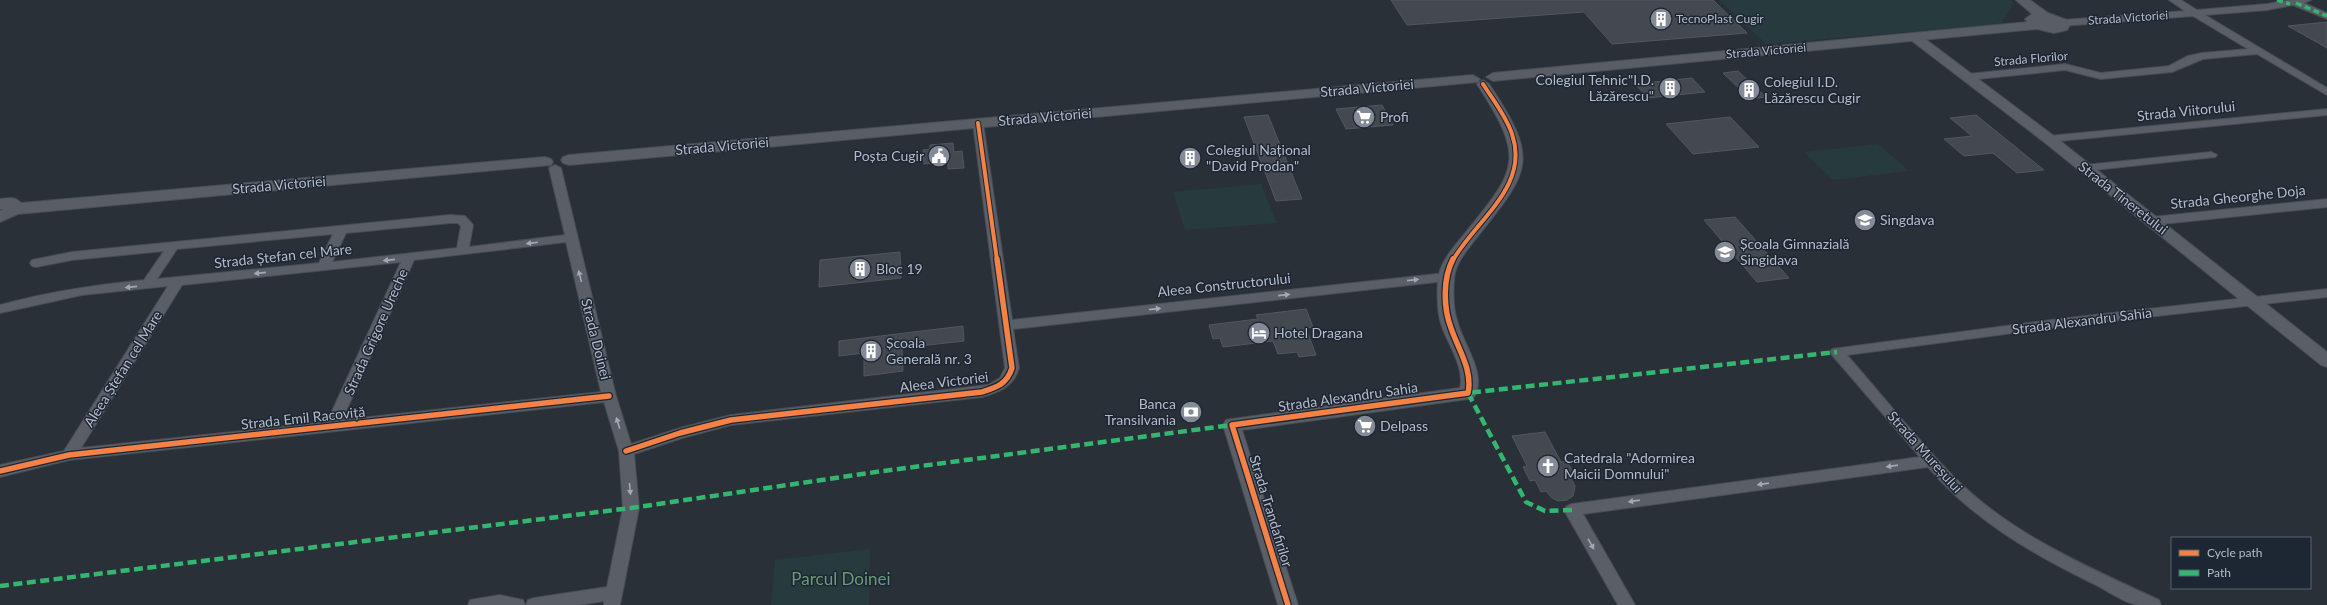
<svg xmlns="http://www.w3.org/2000/svg" width="2327" height="605" font-family="Lato,sans-serif">
<style>
.green{fill:#273a3e}
.building{fill:#444950;stroke:#52575f}
.lines{fill:none;stroke-linecap:round;stroke-linejoin:round}
.minor-casing{stroke:#484c53;stroke-width:2}
.tertiary-casing{stroke:#484c53;stroke-width:2}
.secondary-casing{stroke:#484c53;stroke-width:2}
.minor{fill:#5a5e66;fill-rule:evenodd}
.tertiary{fill:#5a5e66;fill-rule:evenodd}
.secondary{fill:#595d64;fill-rule:evenodd}
.quiet-far1{stroke:#33b770;stroke-width:3.5;stroke-dasharray:6 3.5;stroke-linecap:butt}
.quiet{stroke:#33b770;stroke-width:4.5;stroke-dasharray:9 4.5;stroke-linecap:butt}
.cycleway-far1-casing{stroke:#1d2633;stroke-width:6}
.cycleway-casing{stroke:#1d2633;stroke-width:8}
.cycleway-far1{stroke:#f48246;stroke-width:4}
.cycleway{stroke:#f48246;stroke-width:5.5}
.oneway{fill:#a2a9b5}
.labels{text-anchor:middle;stroke-width:3;stroke-linejoin:round;paint-order:stroke}
.far-street-label{font-size:12px;fill:#b4bcc9;stroke:#1d2633}
.far-poi-label{font-size:12px;fill:#b4bcc9;stroke:#1d2633;text-anchor:start}
.poi-label{font-size:14px;fill:#b4bcc9;stroke:#1d2633;text-anchor:start}
.street-label{font-size:14px;fill:#b4bcc9;stroke:#1d2633}
.near-park-label{font-size:17px;fill:#6b9a76;stroke:#1d2633}
</style>
<rect width="100%" height="100%" fill="#2a3038"/>
<g class="green">
<path d="M1719,0h291l4,3 -13,21 -235,20z"/>
<path d="M1878,144l31,27 -76,9 -29,-28z"/>
<path d="M1261,184l16,39 -92,7 -12,-38z"/>
<path d="M870,549l-1,56h-98l4,-45z"/>
</g>
<g class="building">
<path d="M1391,0h322l34,33 -135,11 -28,-32 -177,13z"/>
<path d="M2327,22v26l-39,-22z"/>
<path d="M1738,71l28,26 -16,2 -27,-26z"/>
<path d="M1692,78l13,14 -57,6 -13,-14z"/>
<path d="M1382,105l11,20 -47,4 -10,-20z"/>
<path d="M1268,115l34,84 -26,2 -32,-84z"/>
<path d="M1976,115l68,55 -27,3 -24,-20 -29,3 -20,-17 28,-3 -22,-18z"/>
<path d="M1730,117l29,30 -66,7 -27,-30z"/>
<path d="M953,143l1,9 8,-1 2,17 -16,1v-7l-24,2 -1,-14 7,-1v-4z"/>
<path d="M1735,217l54,61 -32,4 -53,-62z"/>
<path d="M900,252l1,26 -82,9 1,-27z"/>
<path d="M1306,309l7,18 -7,1 10,27 -17,2 -2,-5 -19,2 -5,-13 -50,6 -3,-9 -7,1 -4,-14 49,-6 -2,-4z"/>
<path d="M963,326l1,15 -62,7 1,23 -39,5v-23l-25,3v-15z"/>
<path d="M1545,432l16,30 6,-1 8,14h-6l6,11 -2,10 -6,4 -9,1 -6,-3 -6,-7 -5,1 -6,-12 -5,1 -7,-14 4,-1 -15,-30z"/>
</g>
<g class="lines">
<g class="minor-casing">
<g id="minor">
<path d="M2169,0h12l16,10 70,-6 23,-4h21l-7,3 23,10v6l-34,-14 -26,5 -62,5 122,73v7l-70,-41 -54,5 -31,13 -71,7 -36,-9 -97,10 -5,-3 5,-3 97,-10 36,9 68,-7 19,-10 14,-3 46,-4 -55,-33 -131,10 -5,-3 5,-3 123,-9z"/>
<path d="M2327,109v6l-278,27 -6,-3 6,-3z"/>
<path d="M978,120l5,3 29,197 434,-47 6,4 -6,4 -433,48 6,39c-6,19 -19,24 -37,29l-251,28 -49,13 -48,16 5,54 -19,97h-16v-4l-25,4h-53l2,-5 6,-2 73,-11 16,-79 -4,-57 -15,-49 -535,58 -69,17v-12l64,-14 104,-165 -86,9 -82,18v-8c47,-13 95,-20 144,-25l20,-29 -92,9 -36,7 -4,-1 -2,-3 2,-3 40,-8 378,-37 15,1 8,9 -4,22 96,-12 -16,-67 6,-3 6,3 55,228 15,48 49,-16 51,-13 257,-30 12,-7 5,-10 -32,-245zM450,223h8l3,3 -4,22 -125,14 14,-29zM333,234l-14,29 -162,16 20,-30zM566,242l35,150 -259,28 72,-160zM401,262l-74,160 -246,26 101,-163z"/>
<path d="M2211,152l6,3 -2,2 -130,14 -6,-3 6,-3z"/>
<path d="M2327,199v8l-175,18 -6,-4 6,-4z"/>
<path d="M2327,289v8l-268,30 -212,28c35,40 69,83 106,121 57,58 133,90 206,124l2,5c-7,0 -17,0 -24,0 -14,-3 -29,-14 -41,-20 -62,-30 -123,-65 -168,-118l-345,47 52,91h-17l-54,-95 3,-4 5,-2 348,-47 -88,-102 -2,-3 2,-3 227,-30z"/>
<path d="M500,595l23,5 2,5h-57l2,-5z"/>
</g>
</g>
<g class="tertiary-casing">
<g id="tertiary">
<path d="M1916,34l4,1 134,101 273,216v15l-6,-2 -277,-223 -132,-101 -2,-3z"/>
<path d="M1483,80l6,4c53,79 40,87 -15,157 -9,12 -20,24 -20,40 -1,13 -1,27 3,39 5,23 31,54 17,77l-6,2 -226,31 56,175h-20l-55,-180 3,-5 6,-1 228,-31c5,-20 -11,-42 -18,-61 -5,-14 -5,-33 -4,-48 2,-16 14,-30 24,-42 55,-68 65,-76 15,-153z"/>
</g>
</g>
<g class="secondary-casing">
<g id="secondary">
<path d="M2016,0h14l18,13 19,7 2,7 -2,3 -13,3 -17,-4 -544,52 -7,-4 7,-4 535,-51 -3,-3 7,-5z"/>
<path d="M1473,75l7,4 -2,3 -909,83 -6,-2 -2,-3 2,-3 6,-2z"/>
<path d="M545,157l6,2 2,3 -2,3 -533,49 -18,8v-11l4,-2h-4v-10c8,-1 15,-3 21,4z"/>
</g>
</g>
<use href="#minor" class="minor"/>
<use href="#tertiary" class="tertiary"/>
<use href="#secondary" class="secondary"/>
<g class="quiet-far1">
<path d="M2277,0l13,4"/>
<path d="M2296,3l31,13"/>
</g>
<g class="quiet">
<path d="M1572,510l-27,1 -19,-9 -58,-109 369,-41"/>
<path d="M0,586l631,-78 252,-37 349,-46"/>
</g>
<g class="cycleway-far1-casing">
<g id="cycleway-far1">
<path d="M978,123l19,137"/>
<path d="M1453,260c24,-41 77,-74 59,-126 -6,-18 -19,-34 -29,-50"/>
</g>
</g>
<g class="cycleway-casing">
<g id="cycleway">
<path d="M626,451l54,-18 51,-13 251,-28c15,-5 25,-8 30,-24l-15,-109"/>
<path d="M0,471l69,-16 540,-59"/>
<path d="M1288,605l-56,-180 236,-32c5,-23 -10,-44 -17,-65 -8,-21 -8,-50 2,-69"/>
</g>
</g>
<use href="#cycleway-far1" class="cycleway-far1"/>
<use href="#cycleway" class="cycleway"/>
</g>
<defs><path id="oneway-solid" d="M-6-.8H1V-3.2L6.5 0L1 3.2V.8H-6Z"/></defs>
<g class="oneway">
<use href="#oneway-solid" transform="translate(532 243) rotate(173)"/>
<use href="#oneway-solid" transform="translate(389 260) rotate(174)"/>
<use href="#oneway-solid" transform="translate(260 273) rotate(174)"/>
<use href="#oneway-solid" transform="translate(580 276) rotate(-104)"/>
<use href="#oneway-solid" transform="translate(1413 280) rotate(-6)"/>
<use href="#oneway-solid" transform="translate(131 287) rotate(174)"/>
<use href="#oneway-solid" transform="translate(1284 295) rotate(-6)"/>
<use href="#oneway-solid" transform="translate(1155 309) rotate(-6)"/>
<use href="#oneway-solid" transform="translate(618 423) rotate(-107)"/>
<use href="#oneway-solid" transform="translate(1892 466) rotate(172)"/>
<use href="#oneway-solid" transform="translate(1763 484) rotate(172)"/>
<use href="#oneway-solid" transform="translate(630 489) rotate(85)"/>
<use href="#oneway-solid" transform="translate(1634 501) rotate(172)"/>
<use href="#oneway-solid" transform="translate(1591 544) rotate(60)"/>
</g>
<defs>
<g id="building-disc" transform="scale(1.15)"><circle r="9.5" fill="#848b96" stroke="#1d2633"/><path d="M-4-6H4V6H1V3H-1V6H-4ZM-2.5-4.3h1.7v1.8h-1.7ZM.8-4.3h1.7v1.8H.8ZM-2.5-1h1.7V.8h-1.7ZM.8-1h1.7V.8H.8Z" fill="#fff"/></g>
<g id="supermarket-disc" transform="scale(1.15)"><circle r="9.5" fill="#848b96" stroke="#1d2633"/><path d="M-6-5.5h2.5l.6 2H6L4.5 2H-2.5L-4.4-4H-6ZM-1.5 3.2a1.3 1.3 0 1 0 .1 0ZM3 3.2a1.3 1.3 0 1 0 .1 0Z" fill="#fff"/></g>
<g id="civic-disc" transform="scale(1.15)"><circle r="9.5" fill="#848b96" stroke="#1d2633"/><path d="M-.6-6.5H3V-4.5H.6V-3L4-1V1h2V6H-6V1h2V-1L-.6-3ZM-1.2 2.5V6h2.4V2.5Z" fill="#fff"/></g>
<g id="school-disc" transform="scale(1.15)"><circle r="9.5" fill="#848b96" stroke="#1d2633"/><path d="M0-5L7-2L0 1L-7-2ZM-4 1L0 2.5L4 1V4Q0 6-4 4Z" fill="#fff"/></g>
<g id="hotel-disc" transform="scale(1.15)"><circle r="9.5" fill="#848b96" stroke="#1d2633"/><path d="M-6-4.5h1.5V1H6V5H4.5V3h-9V5H-6ZM-4 0a1.8 1.8 0 1 1 3.6 0ZM.5 0V-2.5h3Q6-2.5 6 0Z" fill="#fff"/></g>
<g id="bank-disc" transform="scale(1.15)"><circle r="9.5" fill="#848b96" stroke="#1d2633"/><path d="M-6-4H6V4H-6ZM0-2.3a2.3 2.3 0 1 0 0 4.6a2.3 2.3 0 1 0 0-4.6Z" fill="#fff"/></g>
<g id="church-disc" transform="scale(1.15)"><circle r="9.5" fill="#848b96" stroke="#1d2633"/><path d="M-1.2-6h2.4v3.5h3.3v2.4h-3.3V6h-2.4V-.1h-3.3v-2.4h3.3Z" fill="#fff"/></g>
</defs>
<g fill-rule="evenodd">
<use href="#building-disc" x="1661" y="19"/>
<use href="#building-disc" x="1670" y="88"/>
<use href="#building-disc" x="1749" y="90"/>
<use href="#supermarket-disc" x="1364" y="117"/>
<use href="#civic-disc" x="939" y="156"/>
<use href="#building-disc" x="1190" y="158"/>
<use href="#school-disc" x="1865" y="220"/>
<use href="#school-disc" x="1725" y="252"/>
<use href="#building-disc" x="860" y="269"/>
<use href="#hotel-disc" x="1259" y="333"/>
<use href="#building-disc" x="871" y="351"/>
<use href="#bank-disc" x="1191" y="412"/>
<use href="#supermarket-disc" x="1365" y="426"/>
<use href="#church-disc" x="1548" y="466"/>
</g>
<g class="labels">
<g class="far-street-label">
<text transform="translate(2128 18) rotate(-4)" y="4">Strada Victoriei</text>
<text transform="translate(1766 51) rotate(-5)" y="4">Strada Victoriei</text>
<text transform="translate(2031 59) rotate(-5)" y="4">Strada Florilor</text>
</g>
<g class="far-poi-label">
<text x="1676" y="23">TecnoPlast Cugir</text>
</g>
<g class="poi-label">
<text x="1654" y="85" text-anchor="end">Colegiul Tehnic"I.D.<tspan x="1654" dy="16">Lăzărescu"</tspan></text>
<text x="1764" y="87">Colegiul I.D.<tspan x="1764" dy="16">Lăzărescu Cugir</tspan></text>
<text x="1380" y="122">Profi</text>
<text x="1206" y="155">Colegiul Național<tspan x="1206" dy="16">"David Prodan"</tspan></text>
<text x="924" y="161" text-anchor="end">Poșta Cugir</text>
<text x="1880" y="225">Singdava</text>
<text x="1740" y="249">Școala Gimnazială<tspan x="1740" dy="16">Singidava</tspan></text>
<text x="876" y="274">Bloc 19</text>
<text x="1274" y="338">Hotel Dragana</text>
<text x="886" y="348">Școala<tspan x="886" dy="16">Generală nr. 3</tspan></text>
<text x="1176" y="409" text-anchor="end">Banca<tspan x="1176" dy="16">Transilvania</tspan></text>
<text x="1380" y="431">Delpass</text>
<text x="1564" y="463">Catedrala "Adormirea<tspan x="1564" dy="16">Maicii Domnului"</tspan></text>
</g>
<g class="street-label">
<text transform="translate(1367 88) rotate(-5)" y="5">Strada Victoriei</text>
<text transform="translate(2186 111) rotate(-6)" y="5">Strada Viitorului</text>
<text transform="translate(1045 117) rotate(-5)" y="5">Strada Victoriei</text>
<text transform="translate(722 146) rotate(-5)" y="5">Strada Victoriei</text>
<text transform="translate(279 185) rotate(-5)" y="5">Strada Victoriei</text>
<text transform="translate(2238 197) rotate(-6)" y="5">Strada Gheorghe Doja</text>
<text transform="translate(2123 198) rotate(38)" y="5">Strada Tineretului</text>
<text transform="translate(283 256) rotate(-6)" y="5">Strada Ștefan cel Mare</text>
<text transform="translate(1224 285) rotate(-6)" y="5">Aleea Constructorului</text>
<text transform="translate(2082 321) rotate(-7)" y="5">Strada Alexandru Sahia</text>
<text transform="translate(376 332) rotate(-66)" y="5">Strada Grigore Ureche</text>
<text transform="translate(596 339) rotate(76)" y="5">Strada Doinei</text>
<text transform="translate(123 369) rotate(-58)" y="5">Aleea Ștefan cel Mare</text>
<text transform="translate(944 382) rotate(-7)" y="5">Aleea Victoriei</text>
<text transform="translate(1348 397) rotate(-8)" y="5">Strada Alexandru Sahia</text>
<text transform="translate(303 418) rotate(-6)" y="5">Strada Emil Racoviță</text>
<text transform="translate(1925 452) rotate(48)" y="5">Strada Mureșului</text>
<text transform="translate(1271 511) rotate(73)" y="5">Strada Trandafirilor</text>
</g>
<g class="near-park-label">
<text x="841" y="585">Parcul Doinei</text>
</g>
</g>
<rect x="2171" y="537" width="140" height="52" fill="#1d2633" stroke="#59626f"/>
<rect x="2179" y="550" width="20" height="6" fill="#f48246" stroke="#59626f"/>
<text x="2207" y="557" font-size="12" fill="#b4bcc9">Cycle path</text>
<rect x="2179" y="570" width="20" height="6" fill="#33b770" stroke="#59626f"/>
<text x="2207" y="577" font-size="12" fill="#b4bcc9">Path</text>
</svg>
